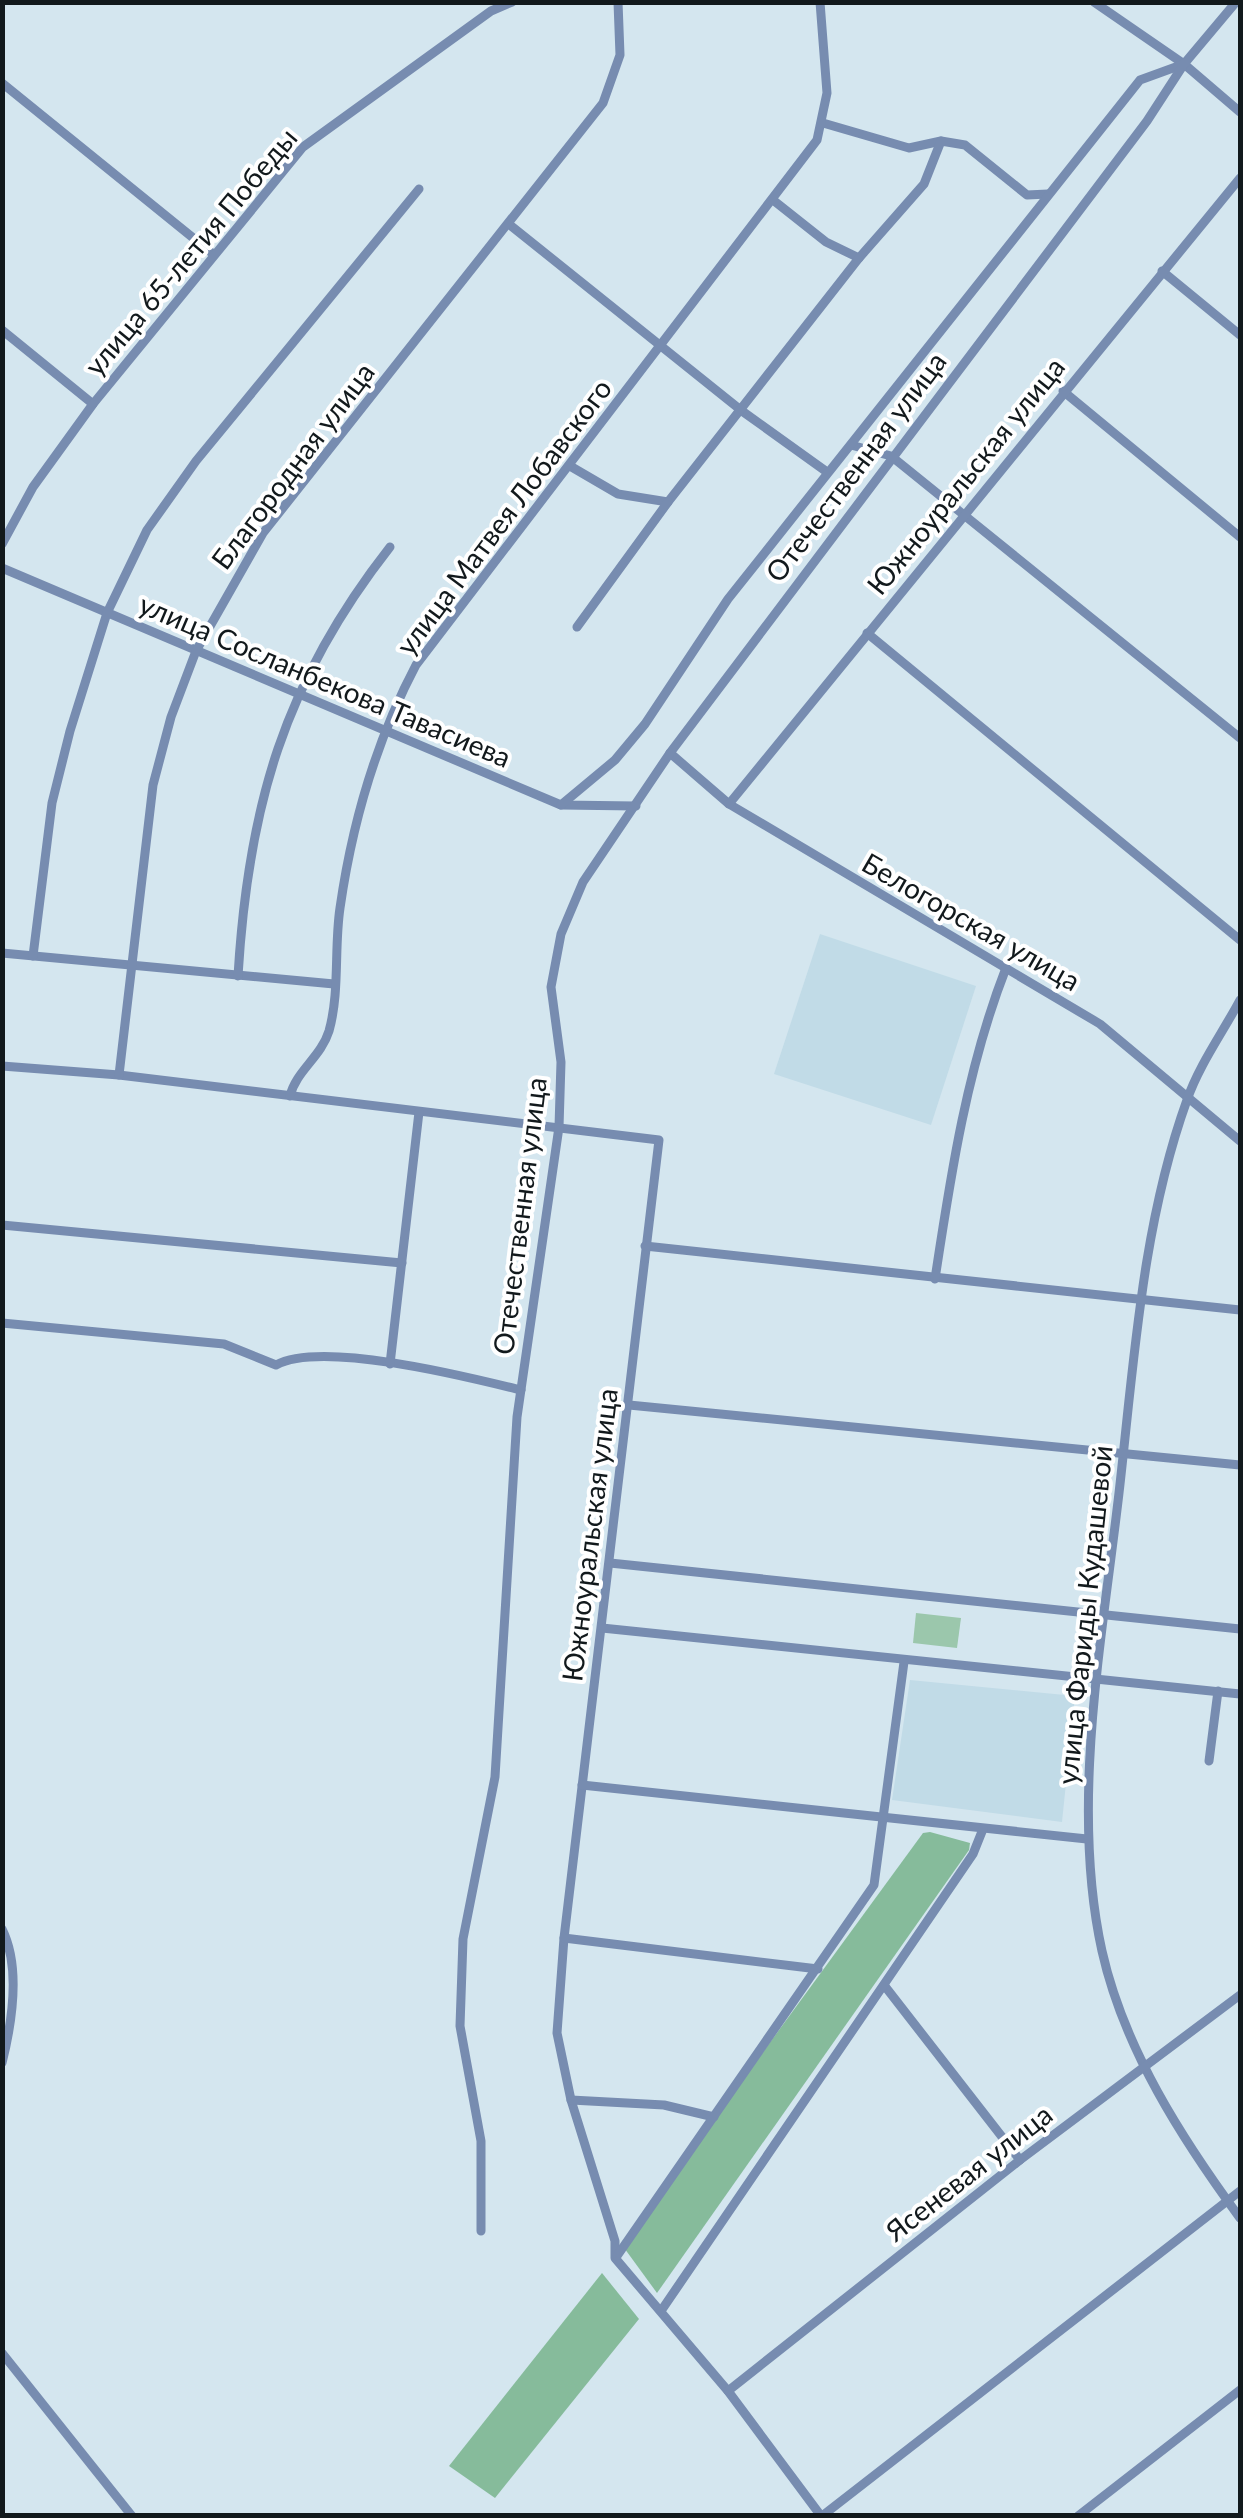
<svg xmlns="http://www.w3.org/2000/svg" width="1243" height="2518" font-family="Lato,sans-serif">
<style>
.built{fill:#c1dbe7}
.green{fill:#9bc7ac}
.forest{fill:#86bb9b}
.lines{fill:none;stroke-linecap:round;stroke-linejoin:round}
.street{stroke:#778cb0;stroke-width:9}
.labels{text-anchor:middle;stroke-width:8;stroke-linejoin:round;paint-order:stroke}
.street-label{font-size:28px;fill:#12191c;stroke:#fff}
</style>
<rect width="100%" height="100%" fill="#d4e6ef"/>
<g class="built">
<path d="M820,934l156,52 -45,139 -157,-51z"/>
<path d="M910,1680l165,16 -13,126 -170,-22z"/>
</g>
<path class="green" d="M916,1613l45,5 -4,30 -44,-5z"/>
<g class="forest">
<path d="M930,1832l40,11 -1,7 -312,443 -35,-48 301,-412z"/>
<path d="M602,2273l37,46 -144,179 -46,-32z"/>
</g>
<g class="lines">
<g class="street">
<path d="M1094,2l90,62 56,48"/>
<path d="M2,83l211,171"/>
<path d="M823,123l86,25 32,-7"/>
<path d="M773,200l53,42 33,16"/>
<path d="M510,225l232,186 85,61"/>
<path d="M1162,271l78,64"/>
<path d="M2,330l91,74"/>
<path d="M1063,391l177,146"/>
<path d="M851,445l40,11 349,282"/>
<path d="M570,466l48,28 50,8 191,-244 65,-74 17,-43 24,4 62,50 21,-1"/>
<path d="M2,544l31,-57 60,-83 210,-257 188,-136 21,-9"/>
<path d="M2,568l559,237 75,1"/>
<path d="M577,627l91,-125"/>
<path d="M867,633l373,307"/>
<path d="M670,753l59,51 371,220 140,117"/>
<path d="M729,804l511,-626"/>
<path d="M561,805l54,-45 30,-36 83,-125 412,-519 44,-16"/>
<path d="M2,953l332,31"/>
<path d="M33,956l19,-153 18,-72 37,-118 40,-83 49,-69 223,-272"/>
<path d="M238,976c10,-169 46,-294 152,-429"/>
<path d="M1240,1000c-17,32 -41,65 -53,100 -45,125 -53,262 -68,393 -17,147 -49,313 -17,458 22,98 80,188 138,267"/>
<path d="M2,1066l117,9 540,65 -95,798 -7,95 14,67 44,141v17l113,133 93,125"/>
<path d="M119,1075l34,-290 18,-68 25,-66 67,-118 340,-430 17,-48 -2,-53"/>
<path d="M290,1096c6,-25 31,-39 39,-65 11,-39 5,-83 11,-123 12,-84 37,-169 76,-243l401,-525 10,-47 -7,-91"/>
<path d="M2,1225l400,38"/>
<path d="M645,1246l595,64"/>
<path d="M935,1279c16,-106 32,-211 71,-311"/>
<path d="M2,1323l222,21 52,21c46,-25 192,12 245,25"/>
<path d="M390,1364l29,-252"/>
<path d="M629,1405l611,60"/>
<path d="M610,1563l630,66"/>
<path d="M602,1628l638,66"/>
<path d="M1209,1761l9,-70"/>
<path d="M582,1785l505,54"/>
<path d="M2,1929c19,38 10,94 0,134"/>
<path d="M564,1938l254,31"/>
<path d="M884,1985l136,175"/>
<path d="M571,2100l93,5 50,12"/>
<path d="M481,2231v-90l-21,-115 3,-87 32,-162 22,-360 42,-290 2,-65 -10,-75 10,-53 22,-52 87,-129 477,-632 37,-57 52,-62"/>
<path d="M617,2256l257,-371 30,-223"/>
<path d="M661,2311l312,-457 10,-25"/>
<path d="M2,2353l130,163"/>
<path d="M728,2391l292,-231 220,-165"/>
<path d="M822,2516l418,-325"/>
<path d="M1078,2516l162,-126"/>
</g>
</g>
<g class="labels">
<g class="street-label">
<text transform="translate(191 252) rotate(-50)" y="10">улица 65-летия Победы</text>
<text transform="translate(293 466) rotate(-53)" y="10">Благородная улица</text>
<text transform="translate(856 467) rotate(-53)" y="10">Отечественная улица</text>
<text transform="translate(966 476) rotate(-51)" y="10">Южноуральская улица</text>
<text transform="translate(504 517) rotate(-53)" y="10">улица Матвея Лобавского</text>
<text transform="translate(325 681) rotate(23)" y="10">улица Сосланбекова Тавасиева</text>
<text transform="translate(971 922) rotate(30)" y="10">Белогорская улица</text>
<text transform="translate(520 1216) rotate(-83)" y="10">Отечественная улица</text>
<text transform="translate(590 1535) rotate(-83)" y="10">Южноуральская улица</text>
<text transform="translate(1085 1615) rotate(-84)" y="10">улица Фариды Кудашевой</text>
<text transform="translate(969 2173) rotate(-38)" y="10">Ясеневая улица</text>
</g>
</g>
<rect width="1243" height="2518" fill="none" stroke="#12191c" stroke-width="10"/>
</svg>
